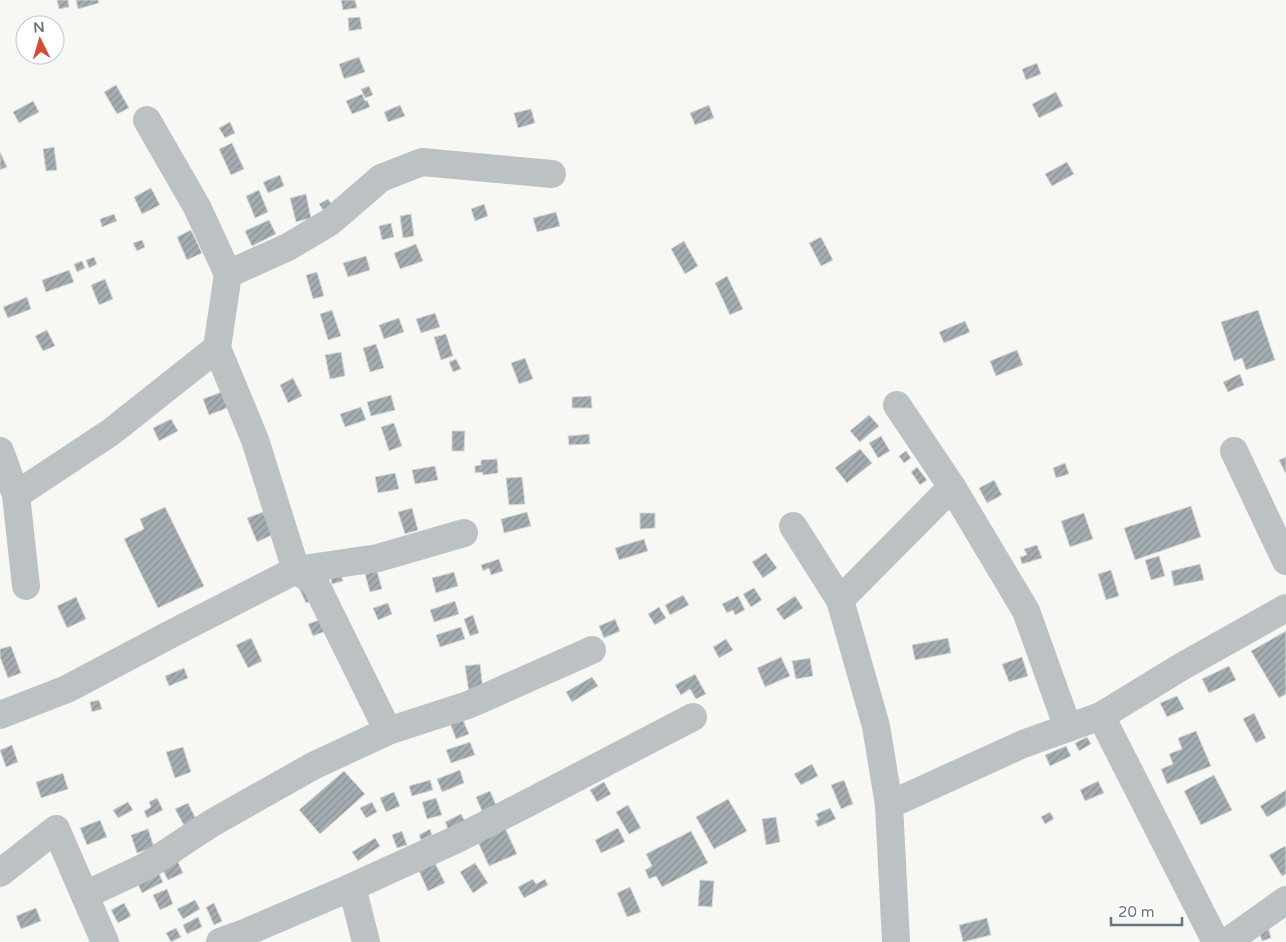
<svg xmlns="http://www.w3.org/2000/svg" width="1286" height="942" font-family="'Varela Round',sans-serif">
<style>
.building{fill:url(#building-hatch);stroke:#d9d8d7}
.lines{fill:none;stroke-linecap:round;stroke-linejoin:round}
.minor{stroke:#bcc1c4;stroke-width:28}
</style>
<defs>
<pattern id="building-hatch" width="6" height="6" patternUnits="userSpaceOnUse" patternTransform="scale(1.25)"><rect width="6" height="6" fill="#a4adb1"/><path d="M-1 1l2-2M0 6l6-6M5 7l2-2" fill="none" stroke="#899195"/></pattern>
</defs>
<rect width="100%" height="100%" fill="#f7f7f4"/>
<g class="building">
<path d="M57,0h11l1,7 -10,2z"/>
<path d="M76,0h22l1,3 -21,6z"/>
<path d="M341,0h14l2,8 -14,2z"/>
<path d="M360,17l2,12 -13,2 -1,-13z"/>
<path d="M359,57l6,15 -21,7 -5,-15z"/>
<path d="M1037,63l4,11 -15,6 -4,-11z"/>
<path d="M116,85l13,23 -12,6 -13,-22z"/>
<path d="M369,86l4,9 -8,3 -4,-9z"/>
<path d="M1056,92l7,14 -24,12 -7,-14z"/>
<path d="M362,94l3,7 2,-1 3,7 -18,7 -6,-13z"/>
<path d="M33,101l6,11 -20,11 -6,-11z"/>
<path d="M400,105l5,11 -17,6 -4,-10z"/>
<path d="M709,105l5,13 -19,7 -5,-12z"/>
<path d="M531,109l4,14 -17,5 -4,-15z"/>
<path d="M230,122l5,11 -10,5 -6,-10z"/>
<path d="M232,143l12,26 -13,6 -12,-26z"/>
<path d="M54,147l3,23 -11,1 -3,-22z"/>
<path d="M0,152l7,15 -7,3z"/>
<path d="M1067,162l7,12 -22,12 -7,-12z"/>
<path d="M280,175l4,11 -16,7 -5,-11z"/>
<path d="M151,188l9,17 -18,9 -8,-17z"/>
<path d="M259,190l9,22 -13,6 -9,-22z"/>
<path d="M306,194l5,24 -15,4 -6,-24z"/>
<path d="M328,199l4,6 -9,5 -4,-6z"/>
<path d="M484,204l4,12 -13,5 -4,-12z"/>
<path d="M556,212l4,14 -23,6 -4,-14z"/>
<path d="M114,214l3,7 -15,6 -2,-8z"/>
<path d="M411,214l3,22 -11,2 -3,-22z"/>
<path d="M269,220l7,14 -24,12 -7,-15z"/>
<path d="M391,223l3,14 -12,3 -3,-14z"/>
<path d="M191,230l11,23 -15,7 -10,-23z"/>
<path d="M821,237l12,23 -12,6 -12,-23z"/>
<path d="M142,240l3,7 -8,4 -4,-8z"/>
<path d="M684,241l14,25 -13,8 -14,-25z"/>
<path d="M416,244l7,17 -23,8 -6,-16z"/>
<path d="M366,256l4,14 -22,7 -5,-14z"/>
<path d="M94,257l3,7 -8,4 -3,-8z"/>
<path d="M82,261l3,7 -8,4 -3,-8z"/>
<path d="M69,270l5,12 -28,10 -4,-12z"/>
<path d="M317,272l7,24 -11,3 -7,-24z"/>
<path d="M727,276l16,33 -13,6 -15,-32z"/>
<path d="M105,279l8,20 -14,6 -8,-20z"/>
<path d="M27,297l4,12 -23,9 -5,-11z"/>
<path d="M332,310l9,26 -13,4 -8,-26z"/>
<path d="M1258,310l17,50 -29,10 -4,-12 -8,3 -13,-39z"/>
<path d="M435,313l5,14 -19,6 -5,-14z"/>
<path d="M399,318l5,14 -20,7 -5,-14z"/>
<path d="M965,321l5,11 -26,11 -5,-11z"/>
<path d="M47,330l8,16 -12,5 -8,-15z"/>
<path d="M446,334l7,22 -12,4 -7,-23z"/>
<path d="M376,344l8,24 -14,4 -7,-24z"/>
<path d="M1017,350l6,15 -27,11 -6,-15z"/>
<path d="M341,352l4,24 -15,3 -5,-24z"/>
<path d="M525,358l8,21 -14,5 -8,-21z"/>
<path d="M456,359l5,10 -8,3 -4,-10z"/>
<path d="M1240,374l4,11 -16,7 -5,-10z"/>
<path d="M293,378l9,18 -14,7 -8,-18z"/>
<path d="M227,390l5,16 -23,9 -6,-16z"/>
<path d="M391,395l4,15 -24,6 -4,-14z"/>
<path d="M591,396l1,12h-20v-11z"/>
<path d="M361,407l5,13 -21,7 -5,-13z"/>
<path d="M869,415l10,11 -19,16 -10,-11z"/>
<path d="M171,419l7,12 -19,10 -6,-13z"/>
<path d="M394,423l8,23 -13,5 -8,-24z"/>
<path d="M452,431h13l-1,20h-12z"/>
<path d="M589,434l1,10 -21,1 -1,-9z"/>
<path d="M881,436l9,15 -12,7 -9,-15z"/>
<path d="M860,449l12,14 -25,20 -12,-15z"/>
<path d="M906,451l5,7 -7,5 -5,-7z"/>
<path d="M1286,457v17l-7,-14z"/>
<path d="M497,459l1,14 -15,2 -1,-3 -7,1v-7l6,-1v-5z"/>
<path d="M1065,463l4,11 -13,4 -3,-10z"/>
<path d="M435,466l3,14 -23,4 -3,-14z"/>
<path d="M917,467l10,13 -7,5 -9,-13z"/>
<path d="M395,473l4,16 -21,4 -3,-16z"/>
<path d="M522,477l3,27 -16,1 -3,-27z"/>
<path d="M994,480l8,15 -15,8 -8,-15z"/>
<path d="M1191,506l10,31 -66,23 -11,-32z"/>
<path d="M165,507l39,79 -46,22 -34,-69 20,-10 -4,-10z"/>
<path d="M412,508l6,22 -13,4 -7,-22z"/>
<path d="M263,512l9,23 -15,7 -10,-24z"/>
<path d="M527,512l4,14 -27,7 -3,-14z"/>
<path d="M640,513h15v15l-15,1z"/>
<path d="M1084,513l9,26 -23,8 -9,-26z"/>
<path d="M644,539l4,12 -29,9 -4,-12z"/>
<path d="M1037,545l5,13 -20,6 -2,-7 7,-2 -3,-6z"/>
<path d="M766,553l11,15 -14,10 -11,-16z"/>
<path d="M1159,556l6,20 -14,4 -6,-20z"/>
<path d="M499,559l4,12 -12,4 -2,-7 -6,3 -2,-6z"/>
<path d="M1200,564l4,16 -30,6 -3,-15z"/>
<path d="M1111,570l8,26 -13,4 -8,-26z"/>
<path d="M377,571l5,18 -12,3 -5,-18z"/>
<path d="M340,572l3,9 -11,3 -2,-9z"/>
<path d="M454,572l4,14 -22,7 -4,-15z"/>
<path d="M307,585l7,15 -8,3 -7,-15z"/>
<path d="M754,588l8,12 -11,7 -8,-13z"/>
<path d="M683,595l6,10 -19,10 -5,-10z"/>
<path d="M738,596l7,14 -10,5 -2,-5 -6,3 -5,-9z"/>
<path d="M795,596l8,12 -19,12 -8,-11z"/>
<path d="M76,597l10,22 -19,9 -10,-22z"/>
<path d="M455,601l4,13 -25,8 -4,-12z"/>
<path d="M388,603l4,11 -14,6 -5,-12z"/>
<path d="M659,607l7,11 -11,7 -7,-11z"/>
<path d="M473,615l6,18 -9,3 -6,-17z"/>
<path d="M322,619l4,12 -13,5 -5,-12z"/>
<path d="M615,619l5,12 -16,7 -5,-12z"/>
<path d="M461,627l4,12 -25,8 -4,-12z"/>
<path d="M1286,631v63l-7,4 -28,-47z"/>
<path d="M251,638l11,23 -14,7 -12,-23z"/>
<path d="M948,638l3,15 -36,7 -3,-15z"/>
<path d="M726,639l7,11 -14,8 -6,-11z"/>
<path d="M11,646l10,27 -13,5 -8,-21v-8z"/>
<path d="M781,657l9,19 -25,11 -8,-19z"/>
<path d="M1022,657l6,19 -19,6 -7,-18z"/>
<path d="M810,658l3,18 -17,3 -4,-18z"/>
<path d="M480,664l3,26 -14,3 -4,-27z"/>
<path d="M1229,666l7,14 -27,13 -7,-14z"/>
<path d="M184,668l4,10 -19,8 -4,-10z"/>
<path d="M695,674l11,20 -10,5 -6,-10 -9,6 -6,-10z"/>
<path d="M592,677l6,9 -26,16 -6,-10z"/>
<path d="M1177,696l7,13 -17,8 -7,-14z"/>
<path d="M99,700l3,9 -10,3 -2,-10z"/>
<path d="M1254,713l12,25 -10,5 -13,-24z"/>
<path d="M462,718l7,16 -13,5 -6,-16z"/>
<path d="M1196,731l15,35 -44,18 -6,-15 12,-5 -4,-10 13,-5 -4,-11z"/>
<path d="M1087,737l4,7 -12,7 -4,-8z"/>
<path d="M470,742l5,13 -24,8 -5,-13z"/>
<path d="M12,745l6,17 -12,5 -6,-17z"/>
<path d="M1066,746l5,10 -21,10 -5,-11z"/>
<path d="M183,747l8,25 -16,6 -9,-26z"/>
<path d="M812,764l6,12 -17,9 -7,-11z"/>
<path d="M460,770l4,13 -22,9 -5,-13z"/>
<path d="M344,771l21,23 -45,40 -21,-24z"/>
<path d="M63,773l5,16 -27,9 -5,-16z"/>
<path d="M1214,775l18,35 -31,15 -17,-34z"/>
<path d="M430,780l3,10 -21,6 -3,-10z"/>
<path d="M844,780l9,24 -12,5 -10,-24z"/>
<path d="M1098,781l6,12 -19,8 -5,-11z"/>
<path d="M604,782l7,12 -14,8 -7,-12z"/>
<path d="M1286,790v16l-19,11 -7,-11z"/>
<path d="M490,791l6,14 -14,6 -6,-14z"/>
<path d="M394,792l6,14 -14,6 -6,-14z"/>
<path d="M157,798l6,12 -16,8 -3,-7 7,-4 -2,-5z"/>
<path d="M436,798l6,17 -15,4 -5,-17z"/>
<path d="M728,799l19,32 -33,18 -18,-32z"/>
<path d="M128,802l5,8 -15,8 -5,-8z"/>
<path d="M372,802l5,10 -11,6 -6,-10z"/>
<path d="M188,803l10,20 -12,6 -11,-20z"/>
<path d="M628,805l13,23 -12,6 -13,-22z"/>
<path d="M830,808l6,11 -18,8 -3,-6 4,-2 -3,-5z"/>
<path d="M1050,812l4,7 -9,5 -4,-7z"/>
<path d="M461,814l5,9 -17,8 -4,-9z"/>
<path d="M776,817l4,25 -14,3 -4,-26z"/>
<path d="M100,820l7,17 -20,8 -7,-17z"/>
<path d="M505,828l12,26 -28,12 -12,-26z"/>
<path d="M618,828l7,14 -24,11 -6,-13z"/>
<path d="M148,829l6,18 -17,6 -6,-18z"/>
<path d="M430,829l2,6 -11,5 -2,-5z"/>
<path d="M402,831l5,14 -10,3 -5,-13z"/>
<path d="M691,831l17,32 -46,24 -6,-11 -7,3 -4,-9 7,-4 -6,-12z"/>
<path d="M375,838l5,8 -22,15 -6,-9z"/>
<path d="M1285,846l1,2v26l-4,2 -13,-21z"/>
<path d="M177,860l6,13 -15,7 -7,-13z"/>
<path d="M435,863l10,20 -17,8 -9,-20z"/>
<path d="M475,863l13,20 -15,10 -13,-21z"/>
<path d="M157,870l6,12 -21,11 -6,-13z"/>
<path d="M533,879l3,5 9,-5 3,6 -24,13 -6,-11z"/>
<path d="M700,880l14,1 -2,26 -14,-1z"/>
<path d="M630,887l11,25 -14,5 -10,-24z"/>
<path d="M167,889l6,15 -13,6 -7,-15z"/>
<path d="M195,900l5,9 -17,10 -6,-10z"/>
<path d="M124,903l7,13 -13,7 -7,-13z"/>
<path d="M214,903l8,18 -8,4 -8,-18z"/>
<path d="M36,908l5,13 -20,8 -5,-13z"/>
<path d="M198,917l4,10 -15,7 -4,-9z"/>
<path d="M987,918l4,17 -28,7 -4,-17z"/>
<path d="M176,928l5,9 -10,5 -5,-9z"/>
<path d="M1268,928l3,10 -9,3 -3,-9z"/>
</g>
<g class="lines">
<g class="minor">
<path d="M147,120l50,87 31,67"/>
<path d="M897,405l55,82 74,124 42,117"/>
<path d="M0,451l16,44 10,91"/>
<path d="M1234,451l52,110"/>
<path d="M16,495l95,-63 106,-84"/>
<path d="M793,526l47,74 36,126 13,79 7,137"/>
<path d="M464,533l-86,25 -82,12 -41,-130 -38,-92 11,-74 60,-27 42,-25 51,-44 41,-16 130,12"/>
<path d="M840,600l112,-113"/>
<path d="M0,715l67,-26 104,-55 125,-64 19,13 73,148"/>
<path d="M1101,716l115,226"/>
<path d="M889,805l134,-61 78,-28 80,-49 105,-59"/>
<path d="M0,873l56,-44 49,113"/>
<path d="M352,887l14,55"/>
<path d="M85,895l60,-28 67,-44 101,-57 75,-35 80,-26 124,-55"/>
<path d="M220,942l22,-8 110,-47 103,-47 69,-35 169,-88"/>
<path d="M1227,942l59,-42"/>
</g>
</g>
<g transform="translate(40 40) rotate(355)"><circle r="24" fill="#ffffff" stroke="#c1c8cb"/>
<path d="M0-4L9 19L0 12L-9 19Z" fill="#d44c38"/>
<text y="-8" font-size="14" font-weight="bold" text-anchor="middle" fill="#65757d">N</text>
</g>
<path d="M1111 917v8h71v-8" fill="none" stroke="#65757d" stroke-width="2.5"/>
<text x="1118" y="917" font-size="15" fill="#65757d" stroke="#ffffff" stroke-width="4" paint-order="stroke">20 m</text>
</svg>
